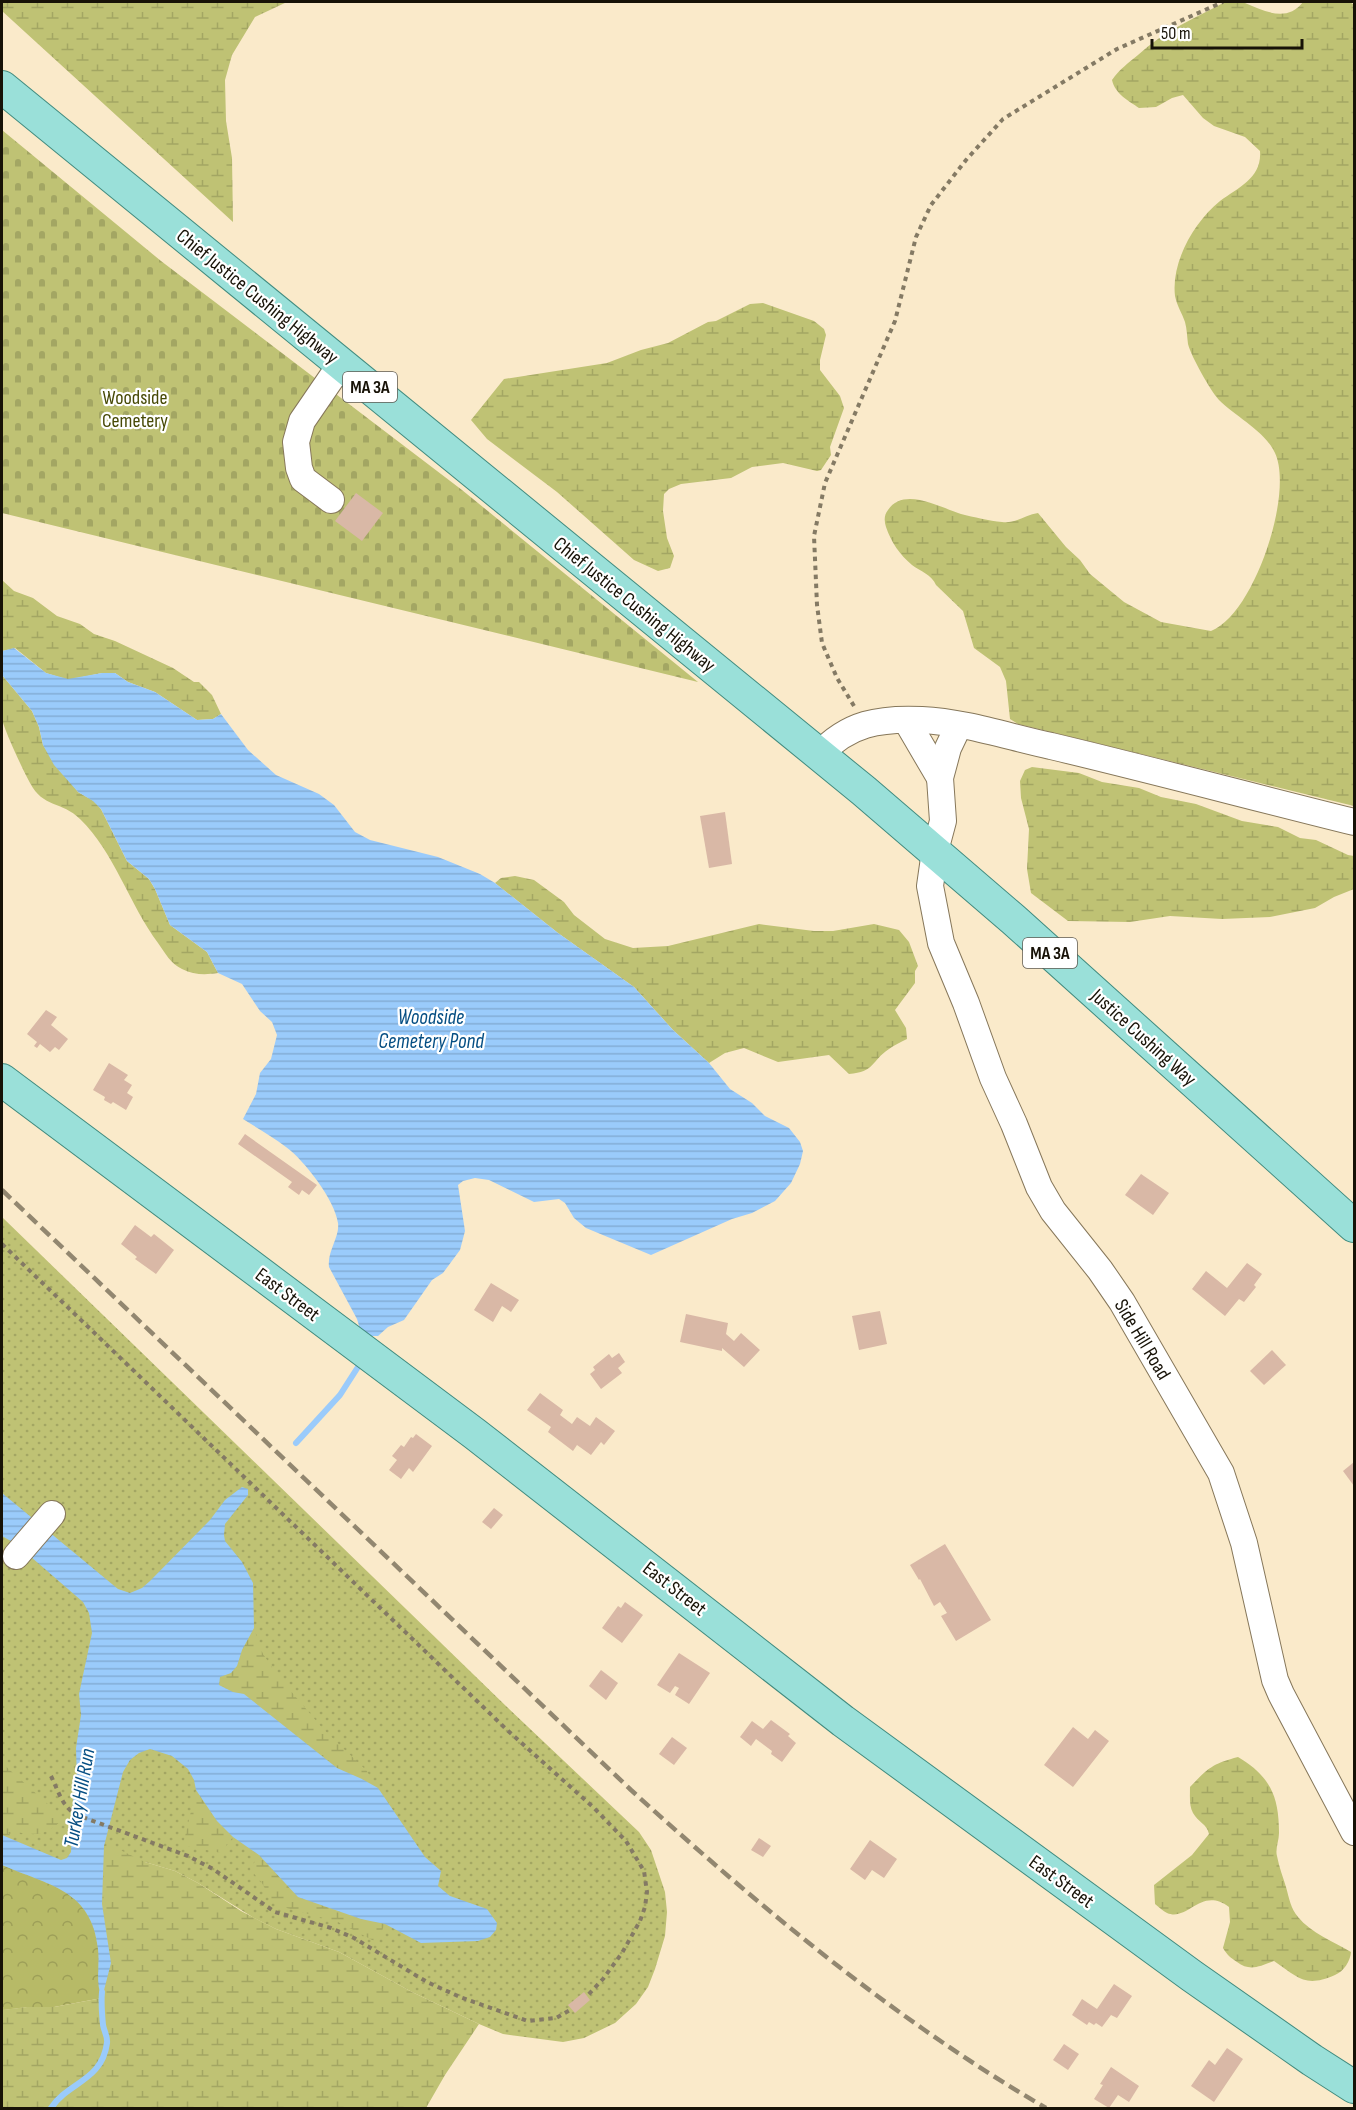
<svg xmlns="http://www.w3.org/2000/svg" width="1356" height="2110" font-family="'Sofia Sans Condensed',sans-serif">
<style>
.grass{fill:url(#grass-dots)}
.forest{fill:url(#forest-crowns)}
.wetland{fill:url(#wetland-marsh)}
.cemetery{fill:url(#cemetery-stones)}
.water{fill:url(#water-rules)}
.lines{fill:none;stroke-linecap:round;stroke-linejoin:round}
.stream{stroke:#9acbfb;stroke-width:6}
.building{fill:#d9b8a6}
.minor-casing{stroke:#86775a;stroke-width:28}
.major-casing{stroke:#418b7f;stroke-width:34}
.path{stroke:#847a64;stroke-width:4;stroke-dasharray:4.5 4.5;stroke-linecap:butt}
.minor{stroke:#fff;stroke-width:26}
.major{stroke:#9ae0d9;stroke-width:32}
.rail{stroke:#928770;stroke-width:4.5;stroke-dasharray:12 6;stroke-linecap:butt}
.labels{text-anchor:middle;stroke-width:4.5;stroke-linejoin:round;paint-order:stroke}
.shield{fill:#fff;stroke:#5d5951;stroke-width:1.5}
.shield-label{font-size:18px;font-weight:bold;fill:#171207}
.street-label{font-size:20px;fill:#171207;stroke:#fff}
.park-label{font-size:20px;fill:#474906;stroke:#fff}
.water-label{font-size:21px;font-style:italic;fill:#054e83;stroke:#fff}
</style>
<defs>
<pattern id="grass-dots" width="8" height="8" patternUnits="userSpaceOnUse" patternTransform="scale(1.5)"><rect width="8" height="8" fill="#bfc274"/><path d="M2 2h.1M6 6h.1" fill="none" stroke="#a3a663" stroke-width="1.8" stroke-linecap="round"/></pattern>
<pattern id="forest-crowns" width="20" height="18" patternUnits="userSpaceOnUse" patternTransform="scale(1.5)"><rect width="20" height="18" fill="#b7ba67"/><path d="M2 6a3 3 0 1 1 6 0M12 15a3 3 0 1 1 6 0" fill="none" stroke="#9d9f58"/></pattern>
<pattern id="wetland-marsh" width="20" height="14" patternUnits="userSpaceOnUse" patternTransform="scale(1.5)"><rect width="20" height="14" fill="#bfc274"/><path d="M1 5h8M5 5V1M11 12h8M15 12V8" fill="none" stroke="#a3a663"/></pattern>
<pattern id="cemetery-stones" width="16" height="16" patternUnits="userSpaceOnUse" patternTransform="scale(1.5)"><rect width="16" height="16" fill="#bfc274"/><path d="M2 7V4a2 2 0 0 1 4 0v3zM10 15v-3a2 2 0 0 1 4 0v3z" fill="#a3a663"/></pattern>
<pattern id="water-rules" width="6" height="5" patternUnits="userSpaceOnUse" patternTransform="scale(1.5)"><rect width="6" height="5" fill="#9acbfb"/><path d="M0 2.5h6" fill="none" stroke="#84add6"/></pattern>
</defs>
<rect width="100%" height="100%" fill="#faeaca"/>
<path class="grass" d="M2,1217l505,490 132,125 12,18 14,42 2,20 -2,24 -10,33 -7,18 -12,17 -21,19 -31,15 -21,4 -60,-8 -24,-10 -67,-32 -73,-40 -63,-23 -22,-11 -56,-35 -23,-12 -30,-9 -43,136 -100,12z"/>
<path class="forest" d="M2,1865c45,20 90,24 96,84 2,16 -3,34 4,49l-48,9h-27l-25,3z"/>
<g class="wetland">
<path d="M2,2h285l-32,15 -23,38 -7,25 1,41 6,37 1,64 -231,-211z"/>
<path d="M1225,2c6,-1 14,-2 20,1 19,8 42,20 58,-1h47l4,3v801l-336,-82 -8,-5 -4,-38 -6,-14 -26,-19 -11,-37 -27,-26c-4,-10 -16,-14 -24,-20 -12,-10 -21,-23 -26,-38 -2,-6 -2,-12 2,-17 16,-24 53,-2 73,4 13,3 28,7 41,8 13,2 23,-7 36,-9l28,34 14,13 10,14 34,28 37,20 50,9c43,-16 83,-138 64,-178 -9,-21 -40,-37 -56,-53 -9,-10 -28,-44 -31,-56 -1,-7 -1,-15 -3,-22 -3,-9 -8,-16 -10,-26 -4,-34 19,-74 45,-95 19,-14 42,-23 40,-50l-15,-14 -31,-11 -11,-8 -20,-23 -11,3 -16,9 -17,1c-10,-7 -24,-14 -27,-28 8,-11 16,-17 26,-25 26,-24 57,-37 87,-53z"/>
<path d="M763,303l51,18 10,8 2,6 -6,25v10l20,26 4,12 -14,39 1,8 -10,15 -4,1 -34,-8 -31,4 -21,11 -50,6 -12,5 -5,5 -1,17 4,27 7,18 -4,12 -12,3 -24,-11 -77,-68 -70,-53 -16,-19 33,-41 103,-16 34,-13 27,-7 40,-21 8,-1 34,-17z"/>
<path d="M2,580l12,11 19,7 24,18 23,8 14,10 21,7 58,27 21,14h5l13,13 9,19 -8,5 -16,1 -42,-28 -27,-10 -13,-9h-13l-34,7 -22,-7 -31,-25 -13,3z"/>
<path d="M2,675l30,36 7,16 4,18 35,47 16,9 7,8 26,52 22,18 6,10 15,36 37,27 11,21c-13,2 -24,2 -36,-4 -11,-5 -17,-16 -24,-26 -29,-39 -43,-90 -78,-124 -18,-18 -37,-11 -50,-36 -9,-17 -22,-45 -28,-63 -2,-13 0,-32 0,-45z"/>
<path d="M1032,767l47,6 23,9 37,6 22,9 35,7 46,17 36,6 22,11 16,2 32,15 6,1v33l-20,8 -19,11 -45,9 -48,2 -52,-3 -40,6 -62,-1 -37,-28 -4,-24 2,-40 -8,-31 -1,-17 5,-11z"/>
<path d="M515,876l19,4 30,22 10,13 31,24 28,9 35,-2 91,-22 55,7h19l41,-7 25,6 10,12 9,24 -3,5v12l-20,27 11,18 1,11c-6,3 -13,6 -18,10 -18,12 -14,23 -40,25l-20,-19 -51,7 -34,-14 -19,5 -16,10 -36,-33 -39,-43 -76,-54 -63,-50 6,-5z"/>
<path d="M254,1628l7,23 17,25 46,54 42,40 12,18 -16,-9 -25,-11 -93,-73 -10,-3 -15,-7 1,-8c15,-6 16,-12 22,-26 3,-8 8,-15 12,-23z"/>
<path d="M1238,1757c32,19 41,39 41,76 0,8 -4,16 -2,23 2,11 6,21 9,31 3,11 5,22 12,30 13,16 36,25 53,35 -1,10 -7,19 -16,23 -30,13 -36,3 -61,-14 -14,5 -24,11 -37,1 -6,-4 -10,-7 -14,-14l7,-26 -1,-15c-28,-21 -41,15 -62,6 -4,-2 -8,-6 -12,-9l-1,-19 38,-30 17,-21c-2,-10 -11,-12 -16,-21 -4,-7 -3,-17 -3,-26 18,-19 22,-23 48,-30z"/>
<path d="M2,1763l58,52v7c-19,17 -28,12 -52,9l4,9 -10,-5z"/>
<path d="M196,1790l14,22 23,25 -12,16 -38,-8z"/>
<path d="M104,1846l12,2 29,14 30,9 23,12 43,28 35,18 63,23 73,40 67,32 -34,51 -19,33h-424v-98l25,-3h27l48,-9 2,-72 -2,-22z"/>
<path d="M259,1855l39,42 63,22 24,5 -9,18 -38,-20 -55,-15 -12,-7 -9,-17 -12,-14z"/>
</g>
<path class="cemetery" d="M2,130l159,131 301,229 236,192 -696,-169z"/>
<g class="water">
<path d="M14,648l32,25 22,6 34,-6h13l13,9 27,10 42,28 16,-1 8,-5 27,36 28,25 43,19 15,11 21,27 15,8 68,17 42,17 15,9 63,50 76,54 39,43 36,33 21,26 22,14 13,13 24,12 11,14 3,9 -3,13 -9,19 -16,18 -23,12 -20,6 -81,36 -65,-27 -12,-10 -9,-15 -6,-4 -25,3 -45,-22 -14,-2 -12,3 -5,4 7,46 -5,19 -17,23 -11,7 -28,40 -16,7 -10,9h-9l-9,-7 -3,-10 -28,-52c-2,-16 11,-30 9,-44 -3,-23 -34,-63 -52,-76 -13,-10 -29,-19 -43,-28l13,-25 4,-21 11,-14 6,-24 -5,-13 -12,-11 -18,-27 -24,-11 -11,-21 -37,-27 -15,-36 -6,-10 -22,-18 -26,-52 -8,-8 -15,-9 -24,-27 -11,-20 -4,-18 -7,-16 -30,-36v-24z"/>
<path d="M242,1487l6,2v6l-23,29 -1,11 1,6 17,21 11,21 1,45 -12,22 -5,16 -6,7 -11,4 -1,8 14,7 11,2 93,74 25,11 16,9 47,69 16,14 -3,15 12,10 37,13 10,14 -1,7 -6,7 -12,4 -57,2 -36,-19 -24,-5 -63,-22 -39,-42 -26,-18 -16,-16 -21,-31 -2,-10 -6,-11 -16,-13 -22,-7 -11,4 -9,7 -7,12 -19,74 -2,58 9,59 -9,35c-7,-15 -2,-33 -4,-49 -6,-60 -51,-64 -96,-84v-30l59,25 6,-2 4,-6 2,-51 4,-20 -1,-33 5,-33 -2,-21 13,-61 -3,-20 -6,-11 -67,-58 -14,-8v-43l116,96 12,4 12,-5 8,-7 60,-61 15,-20z"/>
</g>
<g class="lines">
<g class="stream">
<path d="M296,1443l44,-48 18,-28"/>
<path d="M51,2108c17,-26 51,-27 56,-65 1,-6 -3,-12 -4,-18 -1,-10 -2,-22 -1,-33"/>
</g>
</g>
<g class="building">
<path d="M356,493l27,20 -21,28 -27,-20z"/>
<path d="M725,812l7,52 -23,4 -9,-52z"/>
<path d="M46,1010l11,7 -6,8 17,14 -9,11 -4,-3 -5,5 -10,-8 -3,4 -3,-2 3,-4 -10,-8z"/>
<path d="M109,1063l19,12 -4,5 8,5 -5,8 6,4 -7,13 -13,-8 -2,2 -7,-4 1,-3 -12,-7z"/>
<path d="M245,1134l72,51 -8,10 -7,-5 -3,5 -11,-8 4,-5 -54,-38z"/>
<path d="M1141,1174l28,19 -16,22 -28,-20z"/>
<path d="M135,1225l16,12 3,-3 20,16 -18,24 -21,-15 2,-2 -16,-13z"/>
<path d="M1247,1263l15,11 -8,11 2,2 -12,15 -5,-3 -14,17 -33,-27 14,-18 21,17z"/>
<path d="M491,1283l28,17 -8,12 -9,-6 -9,16 -19,-12z"/>
<path d="M880,1311l7,33 -28,6 -7,-34z"/>
<path d="M686,1314l42,9 -2,11 8,7 7,-8 19,17 -16,17 -22,-19v3l-42,-9z"/>
<path d="M1272,1350l14,15 -22,20 -14,-14z"/>
<path d="M619,1353l6,9 -7,6 4,5 -21,16 -11,-15 5,-4 -2,-3 16,-13 3,4z"/>
<path d="M540,1393l23,17 -3,5 12,9 5,-7 13,9 6,-9 19,14 -11,14 -3,-3 -10,13 -14,-10 -4,6 -25,-19 3,-5 -24,-17z"/>
<path d="M416,1434l16,12 -19,26 -4,-4 -8,11 -12,-9 8,-10 -5,-4 9,-11 3,2 7,-10 2,1z"/>
<path d="M1354,1462v24l-11,-15z"/>
<path d="M494,1508l9,7 -12,14 -9,-7z"/>
<path d="M945,1544l46,76 -35,21 -15,-25 6,-3 -7,-11 -6,4 -14,-27 -1,1 -9,-15z"/>
<path d="M625,1602l18,13 -21,28 -20,-15 16,-22 3,2z"/>
<path d="M679,1653l31,20 -21,31 -14,-9 4,-7 -4,-2 -5,7 -13,-8z"/>
<path d="M601,1670l17,13 -12,17 -17,-14z"/>
<path d="M771,1720l19,14 -2,2 8,7 -14,19 -11,-8 1,-3 -16,-12 -5,7 -11,-9 12,-16 11,8z"/>
<path d="M1073,1727l15,12 7,-9 14,11 -36,46 -29,-22z"/>
<path d="M672,1737l15,11 -13,17 -15,-11z"/>
<path d="M759,1838l12,8 -8,11 -12,-7z"/>
<path d="M870,1840l27,19 -13,19 -12,-8 -7,10 -15,-11z"/>
<path d="M1114,1984l18,12 -15,22 -6,-3 -9,12 -6,-4 -2,2 -5,-3 -2,3 -15,-10 10,-16 15,10z"/>
<path d="M584,1992l6,8 -15,13 -7,-8z"/>
<path d="M1064,2044l15,10 -11,16 -15,-10z"/>
<path d="M1227,2048l16,11 -29,43 -23,-16 18,-26 6,5z"/>
<path d="M1111,2067l28,19 -10,16 -11,-7 -9,13 -15,-9 9,-14 -3,-1z"/>
</g>
<g class="lines">
<g class="minor-casing">
<g id="minor">
<path d="M331,500l-28,-21 -4,-11 -3,-26 6,-21 39,-57"/>
<path d="M906,720l34,58"/>
<path d="M959,725l-11,23 -8,30 3,43 -8,30 -5,35 11,57 25,60 27,75 21,46 25,63 14,24 47,59 22,32 99,171 23,70 31,137 6,14 73,138"/>
<path d="M819,755c29,-32 61,-37 103,-35 43,2 87,17 129,26 101,24 202,51 303,76"/>
<path d="M16,1556l36,-42"/>
</g>
</g>
<g class="major-casing">
<g id="major">
<path d="M2,87l862,704 150,129 340,306"/>
<path d="M2,1080l473,354 368,287 349,255 120,84 42,27"/>
</g>
</g>
<g class="path">
<path d="M854,706l-17,-28 -15,-35 -5,-38 -3,-69 11,-53 70,-162 21,-84 15,-32 35,-45 37,-41 114,-70 106,-47"/>
<path d="M2,1244l503,484 89,80 32,33 18,30 3,21 -2,15 -5,14 -18,32 -19,26 -16,17"/>
<path d="M51,1776c7,14 11,31 26,39l111,41 25,13 62,43 56,16 23,10 73,44 33,15 68,24 28,-3 16,-9"/>
</g>
<use href="#minor" class="minor"/>
<use href="#major" class="major"/>
<path class="rail" d="M2,1190l629,600c130,118 264,230 415,318"/>
</g>
<g class="labels">
<g class="shield">
<rect x="343" y="372" width="54" height="30" rx="4.5"/>
<rect x="1023" y="938" width="54" height="30" rx="4.5"/>
</g>
<g class="shield-label">
<text x="370" y="393">MA 3A</text>
<text x="1050" y="959">MA 3A</text>
</g>
<g class="street-label">
<text transform="translate(258 296) rotate(39)" y="7">Chief Justice Cushing Highway</text>
<text transform="translate(635 604) rotate(39)" y="7">Chief Justice Cushing Highway</text>
<text transform="translate(1144 1037) rotate(42)" y="7">Justice Cushing Way</text>
<text transform="translate(288 1294) rotate(37)" y="7">East Street</text>
<text transform="translate(1143 1339) rotate(59)" y="7">Side Hill Road</text>
<text transform="translate(675 1588) rotate(38)" y="7">East Street</text>
<text transform="translate(1062 1881) rotate(36)" y="7">East Street</text>
</g>
<g class="park-label">
<text x="135" y="404">Woodside<tspan x="135" dy="23">Cemetery</tspan></text>
</g>
<g class="water-label">
<text x="431" y="1024">Woodside<tspan x="431" dy="24">Cemetery Pond</tspan></text>
<text transform="translate(79 1798) rotate(-80)" y="7">Turkey Hill Run</text>
</g>
</g>
<rect width="1356" height="2110" fill="none" stroke="#171207" stroke-width="6"/>
<path d="M1152 39v9h150v-9" fill="none" stroke="#171207" stroke-width="3"/>
<text x="1161" y="39" font-size="18" fill="#171207" stroke="#ffffff" stroke-width="4.5" paint-order="stroke">50 m</text>
</svg>
